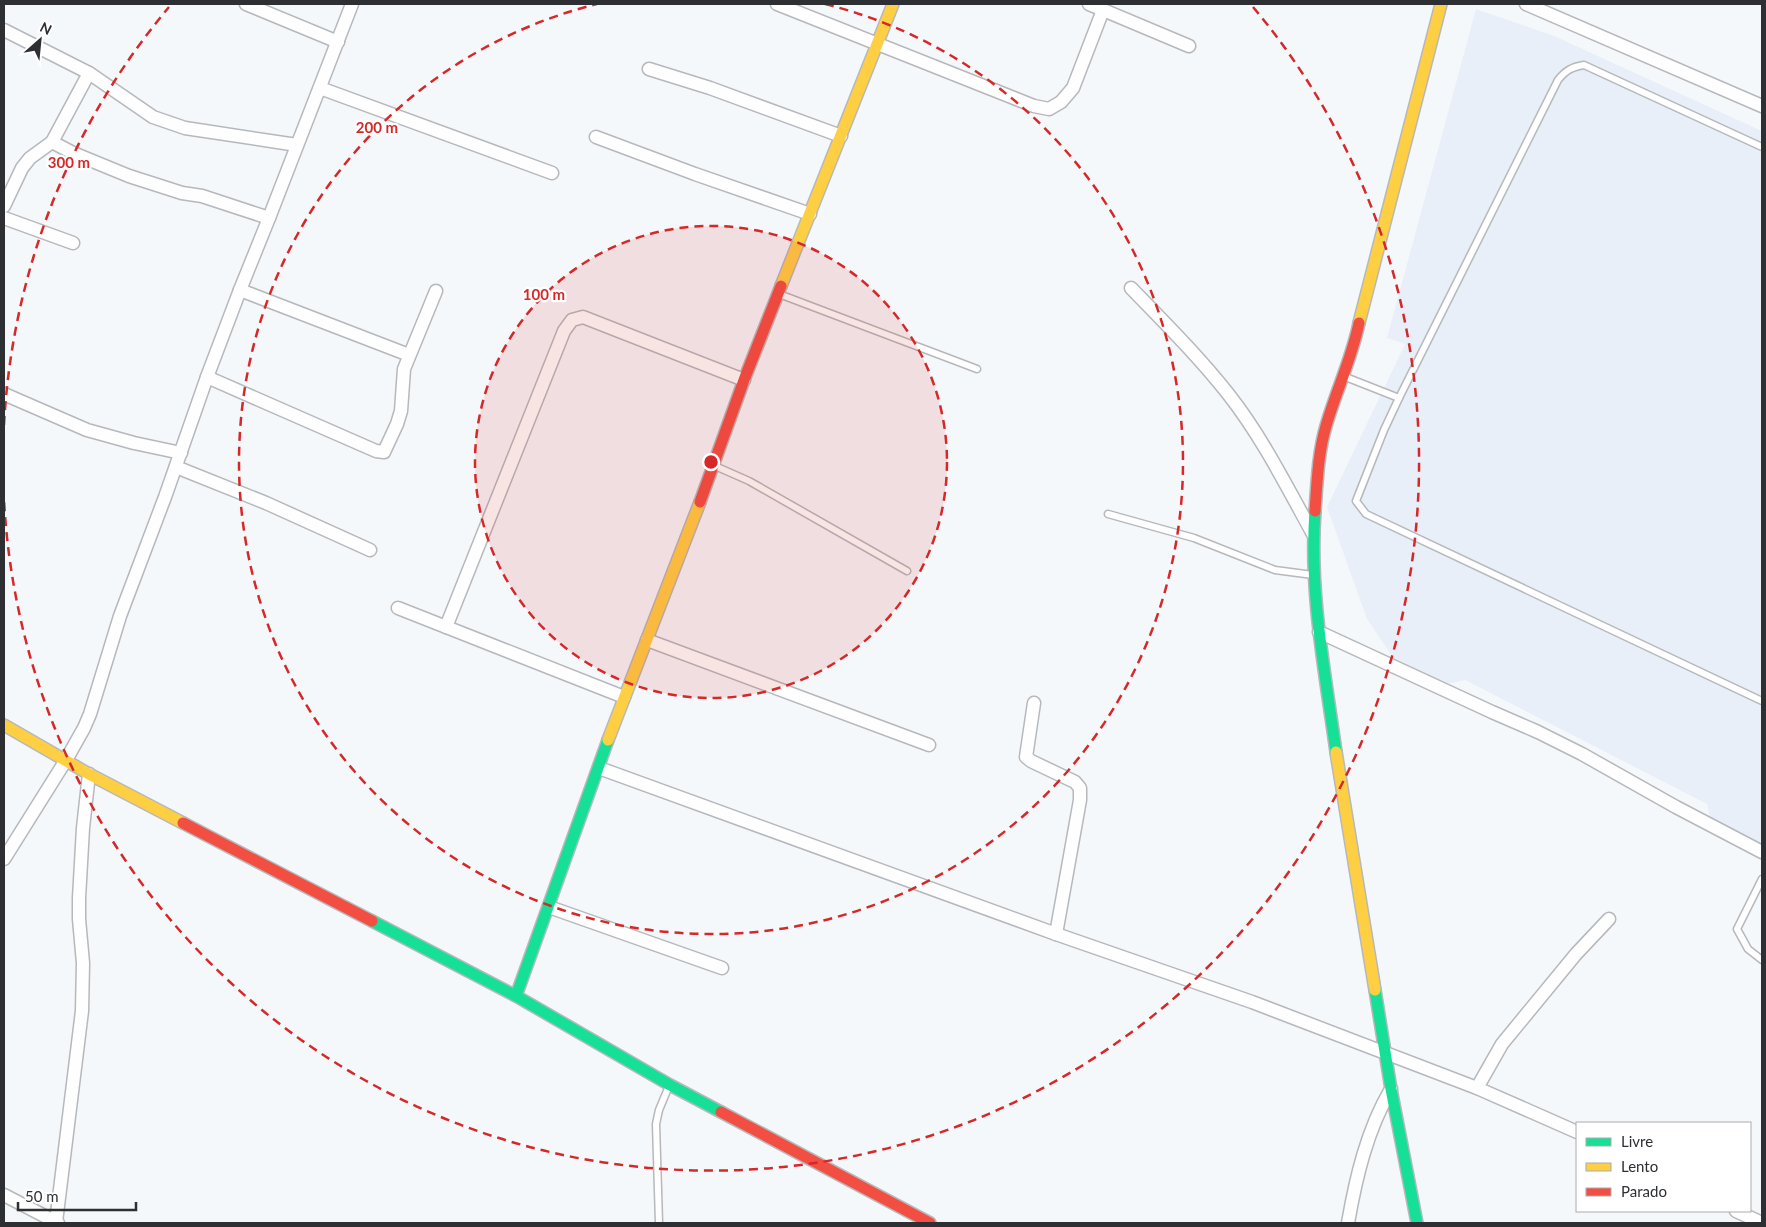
<svg xmlns="http://www.w3.org/2000/svg" width="1766" height="1227" font-family="Lato,sans-serif">
<style>
.built{fill:#e8eff9}
.lines{fill:none;stroke-linecap:round;stroke-linejoin:round}
.lane-casing{stroke:#b6b8bb;stroke-width:9}
.street-casing{stroke:#b6b8bb;stroke-width:15}
.fast-casing{stroke:#b6b8bb;stroke-width:14}
.slow-casing{stroke:#b6b8bb;stroke-width:14}
.jam-casing{stroke:#b6b8bb;stroke-width:14}
.lane{stroke:#fefefe;stroke-width:6}
.street{stroke:#fefefe;stroke-width:12}
.fast{stroke:#16e098;stroke-width:11}
.slow{stroke:#ffcf43;stroke-width:11}
.jam{stroke:#f24e42;stroke-width:11}
.ring{fill:none;stroke:#d62828;stroke-width:2.5;stroke-dasharray:9 6}
.centre{fill:#d62828;stroke:#fff;stroke-width:2.5}
.ring-label{font-size:15px;text-anchor:middle;font-weight:bold;fill:#d62828;stroke:#fff;stroke-width:4.5;stroke-linejoin:round;paint-order:stroke}
</style>
<rect width="100%" height="100%" fill="#f5f8fb"/>
<path class="built" d="M1476,9l78,27 208,95v715l-52,-28 -3,-14 -242,-124 -23,5 -44,-20 -31,-46 -40,-112 78,-163 -18,-6z"/>
<g class="lines">
<g class="lane-casing">
<g id="lane">
<path d="M779,294l198,75"/>
<path d="M1343,376l56,22 -15,32 -28,71 10,13 396,187"/>
<path d="M1399,398l159,-318c8,-10 14,-13 26,-15l178,82"/>
<path d="M715,466l34,15 158,90"/>
<path d="M1108,514l86,24 81,32 38,5"/>
<path d="M1762,879l-25,50 11,20 14,11"/>
<path d="M659,1223l-3,-99 3,-14 10,-24"/>
</g>
</g>
<g class="street-casing">
<g id="street">
<path d="M246,4l92,38"/>
<path d="M777,4l257,102 15,3 12,-7 12,-14 30,-78"/>
<path d="M1089,4l100,42"/>
<path d="M1526,4l236,102"/>
<path d="M4,30l85,43 64,44 32,11 112,17"/>
<path d="M649,69l61,19 131,48"/>
<path d="M320,88l232,85"/>
<path d="M596,137l99,37 115,40"/>
<path d="M52,142l21,11 56,23 53,17 20,3 67,22"/>
<path d="M4,206l18,-38 8,-10 22,-16 37,-69"/>
<path d="M4,218l69,25"/>
<path d="M1131,288c34,35 68,69 98,107 33,42 58,92 84,139"/>
<path d="M240,290l169,65"/>
<path d="M207,377l169,74 8,1 13,-28 4,-13 3,-42 32,-78"/>
<path d="M4,394l83,36 47,13 47,10"/>
<path d="M176,467l90,36 104,47"/>
<path d="M398,608l226,89"/>
<path d="M446,627l118,-296 8,-11 11,-3 161,63"/>
<path d="M1319,632l173,80 46,20 44,22 94,53 86,45"/>
<path d="M647,640l282,105"/>
<path d="M1034,703l-8,54 5,4 44,21 5,6v12l-24,134"/>
<path d="M599,768l457,166 196,68 225,86 100,44"/>
<path d="M4,859l62,-99 18,-32 6,-14 30,-98 45,-119 42,-120 33,-87 29,-72 83,-214"/>
<path d="M549,907l173,61"/>
<path d="M1477,1088l25,-44 74,-90 33,-35"/>
<path d="M4,1195l54,28"/>
<path d="M1736,1211l26,12"/>
<path d="M56,1222l26,-211 1,-48 -4,-44v-21l4,-70 6,-54"/>
<path d="M1348,1223c8,-46 19,-93 43,-134"/>
</g>
</g>
<g class="fast-casing">
<g id="fast">
<path d="M1315,511c-6,80 10,161 21,241"/>
<path d="M372,921l144,75 154,89 51,27"/>
<path d="M1375,990l16,99 26,134"/>
<path d="M516,996l92,-256"/>
</g>
</g>
<g class="slow-casing">
<g id="slow">
<path d="M781,286l112,-282"/>
<path d="M1359,323l82,-319"/>
<path d="M4,725l85,49 94,49"/>
<path d="M608,740l92,-238"/>
<path d="M1336,752l39,238"/>
</g>
</g>
<g class="jam-casing">
<g id="jam">
<path d="M700,502l44,-122 37,-94"/>
<path d="M1315,511c2,-28 3,-58 11,-85 10,-35 26,-68 33,-103"/>
<path d="M183,823l189,98"/>
<path d="M721,1112l209,111"/>
</g>
</g>
<use href="#lane" class="lane"/>
<use href="#street" class="street"/>
<use href="#fast" class="fast"/>
<use href="#slow" class="slow"/>
<use href="#jam" class="jam"/>
</g>
<circle cx="711" cy="462" r="236" fill="#d62828" fill-opacity=".12"/>
<g class="ring">
<circle cx="711" cy="462" r="236"/>
<path d="M825 4A472 472 0 1 1 597 4"/>
<path d="M4 425A708 708 0 0 1 169 7M1253 7A708 708 0 1 1 4 499"/>
</g>
<circle cx="711" cy="462" r="8" class="centre"/>
<g class="ring-label">
<text x="377" y="133">200 m</text>
<text x="69" y="168">300 m</text>
<text x="544" y="300">100 m</text>
</g>
<rect width="1766" height="1227" fill="none" stroke="#2d2f33" stroke-width="10"/>
<rect x="1576" y="1122" width="175" height="90" fill="#ffffff" stroke="#abacad"/>
<rect x="1586" y="1138" width="25" height="8" fill="#16e098" stroke="#abacad"/>
<text x="1621" y="1147" font-size="15" fill="#2d2f33">Livre</text>
<rect x="1586" y="1163" width="25" height="8" fill="#ffcf43" stroke="#abacad"/>
<text x="1621" y="1172" font-size="15" fill="#2d2f33">Lento</text>
<rect x="1586" y="1188" width="25" height="8" fill="#f24e42" stroke="#abacad"/>
<text x="1621" y="1197" font-size="15" fill="#2d2f33">Parado</text>
<g transform="translate(40 40) rotate(27)" stroke="#ffffff" stroke-width="4" paint-order="stroke">
<path d="M0-4L9 19L0 12L-9 19Z" fill="#2d2f33"/>
<text y="-8" font-size="14" font-weight="bold" text-anchor="middle" fill="#2d2f33">N</text>
</g>
<path d="M18 1202v8h118v-8" fill="none" stroke="#2d2f33" stroke-width="2.5"/>
<text x="25" y="1202" font-size="15" fill="#2d2f33" stroke="#ffffff" stroke-width="4" paint-order="stroke">50 m</text>
</svg>
